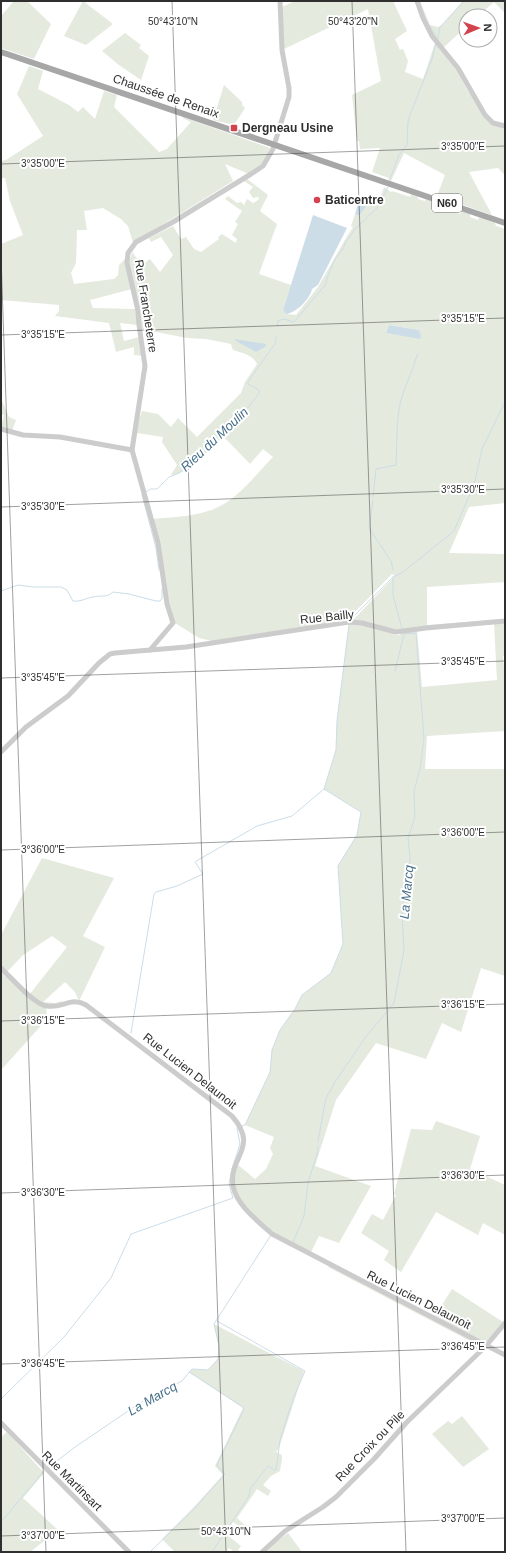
<svg xmlns="http://www.w3.org/2000/svg" width="506" height="1553" font-family="Arial,sans-serif">
<style>
.green{fill:#e4eade;fill-rule:evenodd}
.water{fill:#ccdde8}
.lines{fill:none;stroke-linecap:round;stroke-linejoin:round}
.stream{stroke:#ccdde8;stroke-width:1}
.minor{stroke:#ccc;stroke-width:5}
.major{stroke:#a7a7a7;stroke-width:6}
.ticks{fill:none;stroke:#2f2f2f;stroke-width:1;stroke-opacity:0.45}
.poi-dot{fill:#d3434e;stroke:#fff;stroke-width:1.5}
.labels{text-anchor:middle;stroke-width:4;stroke-linejoin:round;paint-order:stroke}
.shield{fill:#fff;stroke:#6d6d6d;stroke-width:1}
.shield-label{font-size:11px;font-weight:bold;fill:#2f2f2f}
.street-label{font-size:12px;fill:#2f2f2f;stroke:#fff}
.poi-label{font-size:12px;font-weight:bold;fill:#2f2f2f;stroke:#fff;text-anchor:start}
.water-label{font-size:13px;font-style:italic;fill:#456e88;stroke:#fff}
.ticks-label{font-size:10px;text-anchor:middle;fill:#2f2f2f;stroke:#fff;stroke-width:4;stroke-linejoin:round;paint-order:stroke}
</style>
<rect width="100%" height="100%" fill="#fff"/>
<g class="green">
<path d="M14,1h13l24,23 -17,35 -33,-11v-32z"/>
<path d="M83,1l30,23 -27,21 -22,-9z"/>
<path d="M295,1h98l14,30 -12,8 5,11 3,-1 5,12 -3,11 18,7 12,-36 16,17 18,33h1l14,23 21,11v48l-7,-7 -29,4 23,43 -55,-19 8,-21 -41,-22 -13,28 -3,-1 1,-2 -17,-6 8,-24 -20,1 -1,-8h-2l-5,-46 29,-14 -13,-72 -84,40 -2,-42z"/>
<path d="M418,1h2l10,24 8,2 4,-2 21,-24h42v12l-11,-11 -16,14h-12v11l-22,20 -12,-12z"/>
<path d="M125,33l16,12 -2,3 10,8 -8,24 -22,-15 -17,-14z"/>
<path d="M29,66l14,5 -5,18 31,16 9,7 5,-5 12,12 9,-28 13,4 -3,12 45,45 8,-3 24,-27 -8,-4v-1l87,31 -7,16 -14,10 -24,-10 8,17 -100,62 -5,-17 -7,-7 -18,-11 -19,3 3,19h-10l-1,33 -5,10 3,11 40,-5 4,-4 1,-10 6,-6 7,30 -42,11 3,8 43,1 1,16 -17,-2 4,18 15,-4 4,19 -9,-1v-8l-18,5 -7,-29 -54,-7 4,-5v-6l-58,-5v-56l22,-9 -13,-34 -5,-23h-4v-17l5,-1 37,-24 -26,-42z"/>
<path d="M224,85l18,17v3l3,3 -11,17 -21,-5z"/>
<path d="M247,179l21,16 -8,16 17,13 -18,50 32,11 -8,25 4,4 9,1 22,-28 28,-49 7,-11 -2,-1 4,-12 4,2 13,-17 7,2 5,-14 7,5 1,-1 18,6 1,-3 7,3v2l7,2 1,-2 8,3 2,3 4,1 1,-2 4,2 -1,2 16,6 1,-3 9,3v3l8,3 1,-3 16,6 1,3 9,3v274l-36,4 -20,46 56,1v28l-78,5v38l78,-6 -106,12 -46,-11 42,-44 -3,-2 -45,46 -135,21 -13,-3 -24,-15 -5,-13 -17,-91c18,-2 37,-2 55,-8 27,-7 46,-35 65,-54l-10,-8 -13,15 -27,-28c-9,10 -38,41 -52,39l6,-10 -15,-23 1,-5 -26,-4 3,-19v3l2,-6 16,3 13,13 7,-9 19,19 44,-44 4,-11 12,-18c-4,-9 -15,-11 -24,-14l-2,-6 -25,-5 -19,-1 -46,-9v-20l-2,-1 -10,-44 3,-12 10,13 8,-6 10,13 13,-17 -12,-18 -10,5 -2,-4 24,-12 8,13 5,-2 8,12 7,3 18,-13 -1,-2 4,-3 14,9 1,-4 -5,-4 6,-11 -3,-2 7,-11 -17,-12 3,-3 9,7 4,-1 3,3 3,-6 6,4 5,-3 1,-3 -6,1 -4,-6 4,-5 -9,-6zM389,325l30,5 -23,4 -10,-1z"/>
<path d="M1,398l8,19 7,3 -4,11 -11,-4 3,-12 -3,-1z"/>
<path d="M505,622v33l-2,1 2,24v51l-78,5 -2,33h80v207l-24,-8 -20,64 -19,-9 -16,36 -50,-16 -40,57 -21,66 56,20 -32,57 -20,-7 -9,18 -38,-20 -33,-34 -6,-21 4,-15 18,15 11,-10 7,-15 -3,-6 4,-11 -29,-12 25,-53 2,-22 8,-20 15,-21 7,-14 29,-22 12,-29 -5,-78 19,-31 4,-23 -37,-23 12,-39 1,-29 12,-97 5,-1 40,10v2h6v-2l17,-3 5,57 75,-7 -3,-57z"/>
<path d="M42,858l72,20 -31,58 22,11 -26,54 -4,-9 -10,-10 -22,20 12,1 7,-2 1,1 -17,4 1,13 -46,51v-135zM52,936l15,11 -38,48 -23,-22 17,-18z"/>
<path d="M436,1121l44,15 -10,33 35,16v50l-22,-12 -5,12 -42,-23 -35,60 -17,-12 5,-9 -28,-18 11,-19 11,6 13,-25 -2,-1 17,-65 21,1z"/>
<path d="M329,1266l146,75 -1,2 -146,-76z"/>
<path d="M452,1289l51,33 -15,19h-5l-48,-25z"/>
<path d="M214,1324l90,47 -25,77 -3,4 6,3v4l-2,12 -9,5 -8,9 8,6 -3,5 -11,-7 -20,29 12,11 -3,2 -13,-9 -7,12 15,12 -3,4 3,2h-7l-5,-4 -3,4h-51l-13,-13 31,-31 30,-33 -8,-9 28,-58 -54,-36 3,-3 16,1 10,-11 1,-13z"/>
<path d="M462,1416l27,33 -26,18 -31,-33 16,-13 4,3z"/>
<path d="M7,1432l37,41 -21,25 35,32 -28,22h-29v-115z"/>
<path d="M288,1533l14,19h-36l8,-9z"/>
</g>
<g class="water">
<path d="M361,195l11,4 -13,17 -4,-2z"/>
<path d="M313,215l34,13 -29,57 -6,4c-2,10 -16,24 -26,25l-3,-4z"/>
<path d="M389,325l30,5 1,9 -34,-6z"/>
<path d="M235,339l31,5 -1,3 -9,5 -20,-11z"/>
</g>
<g class="lines">
<g class="stream">
<path d="M429,25l8,12"/>
<path d="M438,39l2,-12 24,-26"/>
<path d="M390,179l9,-24 8,-10 1,-23 2,-7 22,-56 4,-16"/>
<path d="M277,326l1,-5 6,-2 10,3 32,-38 1,-6 8,-19 8,-10 2,-6 11,-15 21,-20 11,-21"/>
<path d="M420,333l1,4"/>
<path d="M146,492l4,-3h7l12,-12 10,-4 27,-22 3,-7 20,-19 11,-7 20,-26 -3,-3 -9,-5v-2l28,-40v-5"/>
<path d="M142,495l14,53 3,22"/>
<path d="M373,497l3,-28 20,-4c1,-21 0,-45 5,-65 4,-15 12,-29 16,-45h1"/>
<path d="M373,501l-4,27 22,33 2,9"/>
<path d="M393,577v18l9,34"/>
<path d="M1,591l17,-6 15,2h28l6,3 6,11c8,1 13,-3 20,-4 7,-2 14,1 20,-5l16,2 27,7h4l2,-3v-9"/>
<path d="M352,618l41,-41 10,-5 51,-41 20,-46 8,-36 23,-47"/>
<path d="M131,1033l23,-139 2,-2 21,-6 26,-12 -8,-12 3,-2 59,-34 35,-10 32,-27"/>
<path d="M242,1126l3,-1 25,-53 2,-22 8,-20 15,-21 7,-14 29,-22 12,-29 -5,-78 19,-31 4,-23 -37,-23 12,-39 1,-29 12,-97"/>
<path d="M318,1141l8,-43 9,-16 30,-44 29,-35 10,-53 -2,-37 4,-31 3,-5 1,-20 -2,-19 7,-21 -1,-26 6,-22 4,-30 -8,-106 -12,1 -9,37"/>
<path d="M293,1242l11,-26 4,-33 10,-32v-5"/>
<path d="M1,1399l63,-62 47,-59 20,-44 102,-36 -4,-14 3,-15 8,-25 -3,-16"/>
<path d="M48,1468l27,-21 65,-44 42,-22 10,-12 16,1 10,-11 1,-13 -5,-22 57,-89"/>
<path d="M1,1522l43,-51"/>
<path d="M150,1552l45,-44 29,-33 1,-1 -8,-9 27,-56 -1,-2 -54,-35"/>
<path d="M212,1552l37,-56 1,-7 18,-23 6,4h2l4,-30 13,-41 12,-28 -88,-50"/>
</g>
<g class="minor">
<path d="M417,1l6,17 9,18 26,32 27,47 8,8 12,3"/>
<path d="M1,429l22,6 37,2 72,13"/>
<path d="M150,650l23,-27 -6,-19 -9,-61 -26,-93 13,-84 -6,-41 -1,-14 -11,-48 1,-10 8,-11 37,-20 78,-48 12,-8 10,-17 16,-52v-9l-7,-38 -2,-49"/>
<path d="M1,752l25,-25 42,-31 31,-33 11,-9 5,-1 71,-6 163,-25 13,1 34,9 30,-4 79,-7"/>
<path d="M1,968c10,9 33,37 46,38 15,3 24,-10 39,-1l146,111c28,32 -4,41 1,70 4,20 25,35 39,48l233,121"/>
<path d="M1,1423l128,129"/>
<path d="M262,1552l23,-21 38,-24 13,-10 38,-38 33,-37 79,-76 19,-23"/>
</g>
<path class="major" d="M1,52l504,171"/>
</g>
<path class="ticks" d="M172,1l54,1551M352,1l54,1551M1,164l504,-18M1,257l45,1295M1,335l504,-17M1,507l504,-18M1,678l504,-17M1,850l504,-18M1,1021l504,-17M1,1193l504,-18M1,1364l504,-17M1,1536l504,-18"/>
<g class="poi-dot">
<rect x="230" y="124" width="8" height="8" rx="2"/>
<circle cx="317" cy="200" r="4"/>
</g>
<g class="labels">
<rect class="shield" x="432" y="194" width="30" height="18" rx="3"/>
<g class="shield-label">
<text x="447" y="207">N60</text>
</g>
<g class="street-label">
<text transform="translate(166 96) rotate(19)" y="4">Chaussée de Renaix</text>
<text transform="translate(146 306) rotate(81)" y="4">Rue Francheterre</text>
<text transform="translate(327 617) rotate(-6)" y="4">Rue Bailly</text>
<text transform="translate(190 1071) rotate(38)" y="4">Rue Lucien Delaunoit</text>
<text transform="translate(419 1300) rotate(27)" y="4">Rue Lucien Delaunoit</text>
<text transform="translate(370 1446) rotate(-46)" y="4">Rue Croix ou Pile</text>
<text transform="translate(72 1481) rotate(45)" y="4">Rue Martinsart</text>
</g>
<g class="poi-label">
<text x="242" y="132">Dergneau Usine</text>
<text x="325" y="204">Baticentre</text>
</g>
<g class="water-label">
<text transform="translate(214 439) rotate(-43)" y="5">Rieu du Moulin</text>
<text transform="translate(406 892) rotate(-85)" y="5">La Marcq</text>
<text transform="translate(152 1398) rotate(-30)" y="5">La Marcq</text>
</g>
</g>
<g class="ticks-label">
<text x="173" y="25">50°43'10"N</text>
<text x="353" y="25">50°43'20"N</text>
<text x="463" y="150">3°35'00"E</text>
<text x="43" y="167">3°35'00"E</text>
<text x="463" y="322">3°35'15"E</text>
<text x="43" y="338">3°35'15"E</text>
<text x="463" y="493">3°35'30"E</text>
<text x="43" y="510">3°35'30"E</text>
<text x="463" y="665">3°35'45"E</text>
<text x="43" y="681">3°35'45"E</text>
<text x="463" y="836">3°36'00"E</text>
<text x="43" y="853">3°36'00"E</text>
<text x="463" y="1008">3°36'15"E</text>
<text x="43" y="1024">3°36'15"E</text>
<text x="463" y="1179">3°36'30"E</text>
<text x="43" y="1196">3°36'30"E</text>
<text x="463" y="1350">3°36'45"E</text>
<text x="43" y="1367">3°36'45"E</text>
<text x="463" y="1522">3°37'00"E</text>
<text x="226" y="1535">50°43'10"N</text>
<text x="43" y="1539">3°37'00"E</text>
</g>
<rect width="506" height="1553" fill="none" stroke="#2f2f2f" stroke-width="4"/>
<g transform="translate(478 28) rotate(88)"><circle r="19" fill="#ffffff" stroke="#acacac"/>
<path d="M0-3L7 15L0 10L-7 15Z" fill="#d3434e"/>
<text y="-6" font-size="11" font-weight="bold" text-anchor="middle" fill="#2f2f2f">N</text>
</g>
</svg>
